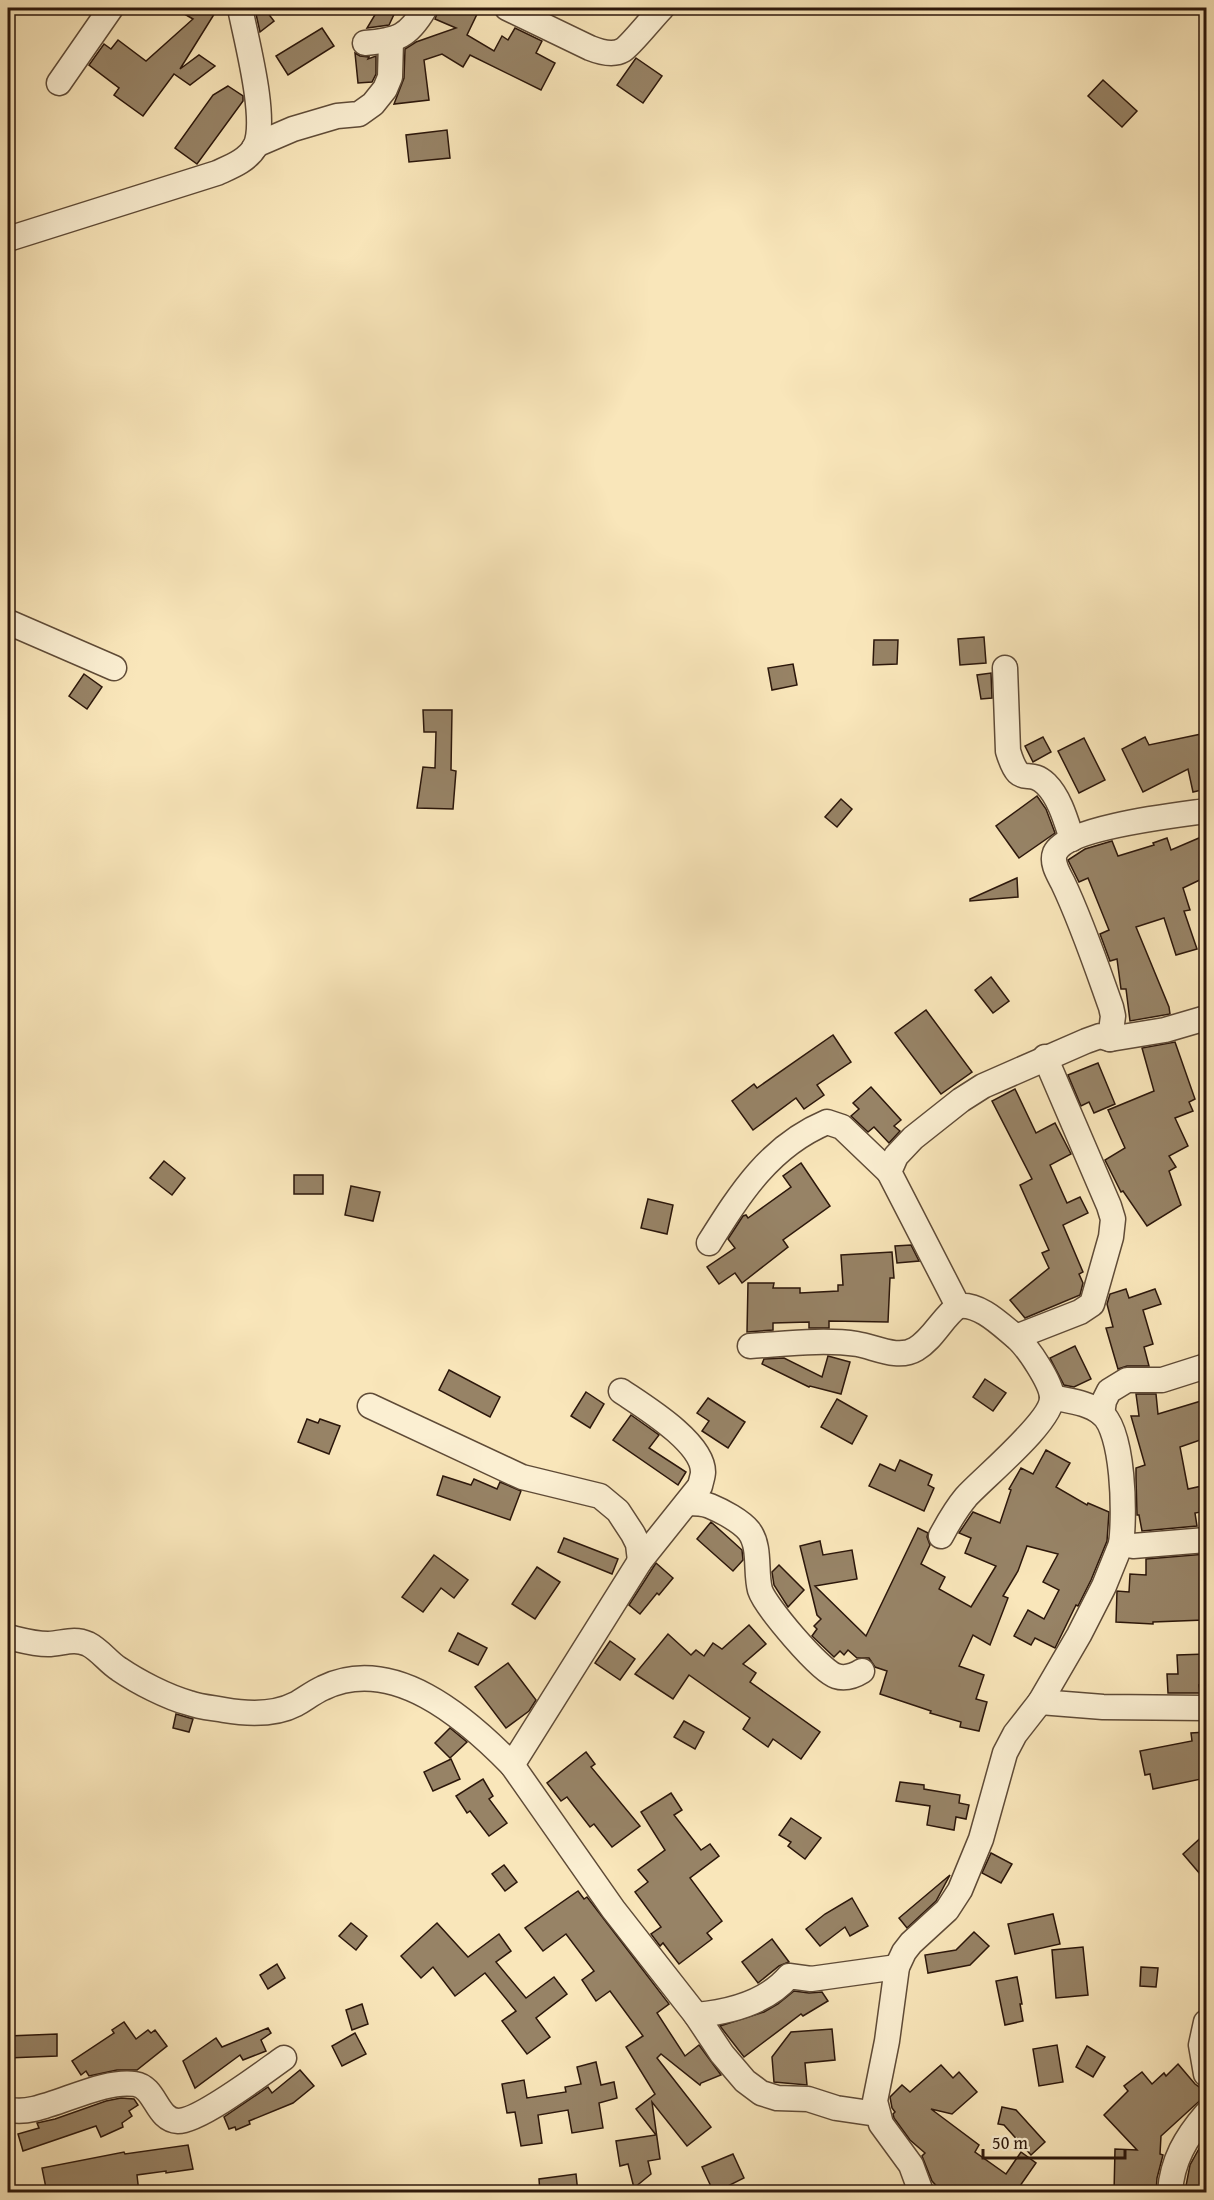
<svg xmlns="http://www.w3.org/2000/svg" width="1214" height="2200" font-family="'Gentium Book Plus',serif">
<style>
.building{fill:#978366;stroke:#2c170b;stroke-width:1.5}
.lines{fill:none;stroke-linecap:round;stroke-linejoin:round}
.minor-casing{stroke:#5f4b37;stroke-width:27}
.minor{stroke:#fbefd2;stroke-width:24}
</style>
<rect width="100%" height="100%" fill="#f9e6ba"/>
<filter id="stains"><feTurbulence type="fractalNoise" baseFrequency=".00333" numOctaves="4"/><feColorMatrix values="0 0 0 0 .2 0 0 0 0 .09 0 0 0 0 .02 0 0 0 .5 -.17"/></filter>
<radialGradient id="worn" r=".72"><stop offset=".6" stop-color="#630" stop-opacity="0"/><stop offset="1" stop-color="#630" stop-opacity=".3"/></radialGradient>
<g class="building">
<path d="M174,8h44l-38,61 19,-14 16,11 -25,19 -16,-11 -31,42 -29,-21 5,-7 -30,-23 15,-21 7,5 7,-9 28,21 47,-42z"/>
<path d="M264,8l10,13 -14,11 -4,-18z"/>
<path d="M379,8h18l-8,17 -22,3z"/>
<path d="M439,8h41l-13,27 27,16 8,-15 6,4 7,-12 27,13 -6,12 19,10 -14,27 -71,-35 -7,12 -21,-13 -18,6 5,40 -35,4 10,-26 1,-29 11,-7 40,-14 -21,-9z"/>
<path d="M322,28l12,18 -46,29 -12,-19z"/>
<path d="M355,53l5,3 9,1 -1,2 8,-3v18l-4,8 -14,1z"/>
<path d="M636,58l26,18 -19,27 -26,-18z"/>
<path d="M1103,80l34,31 -15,16 -34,-31z"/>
<path d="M228,86l15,10v5l-46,63 -22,-16 38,-53z"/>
<path d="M447,130l3,28 -41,4 -3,-27z"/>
<path d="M984,637l2,26 -26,2 -2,-26z"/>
<path d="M874,640h24l-1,24 -24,1z"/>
<path d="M793,664l4,21 -25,5 -4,-22z"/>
<path d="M991,673l1,25 -11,1 -4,-24z"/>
<path d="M84,674l18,13 -15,22 -18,-13z"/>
<path d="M423,710h29l-1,60 5,1 -3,38 -36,-1 6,-41 12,1 1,-36h-12z"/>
<path d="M1206,733v56l-13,3 -5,-23 -45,23 -21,-43 23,-12 4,8z"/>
<path d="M1043,737l8,15 -18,10 -8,-16z"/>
<path d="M1084,738l21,42 -26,13 -21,-42z"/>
<path d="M1037,796l9,13 9,24 -36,25 -23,-32z"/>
<path d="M841,799l11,10 -15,18 -12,-10z"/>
<path d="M1206,835v42l-23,11 7,22 -6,1 13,38 -21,6 -12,-37 -28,9 33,80 1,7 -40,7 -4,-32h-5l-4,-30 -7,2 -10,-27 9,-4 -21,-52 -9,4 -11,-22 17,-11 27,-8 6,15 36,-11 -1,-2 14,-5 4,12z"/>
<path d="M1017,878l1,19 -48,4v-2z"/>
<path d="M991,977l18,24 -16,12 -18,-23z"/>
<path d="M926,1010l46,62 -31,22 -46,-61z"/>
<path d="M833,1035l18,27 -34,23 7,10 -20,14 -8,-11 -43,32 -21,-29 22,-17 3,4z"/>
<path d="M1175,1042l20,57 -6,3 4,9 -18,7 13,28 -19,10 7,11 -7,4 12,34 -34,21 -24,-35 -2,1 -16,-32 20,-12 -17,-38 46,-19 -12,-43z"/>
<path d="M1098,1063l17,41 -21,9 -5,-11 -8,4 -13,-31z"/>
<path d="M871,1087l30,33 -7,6 6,5 -11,12 -15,-16 -6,5 -17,-16 8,-7 -6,-6z"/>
<path d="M1015,1089l21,44 19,-10 16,31 -21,11 17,38 13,-6 8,16 -25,12 20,47 -4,2 4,9 -3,12 -55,23 -15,-18 39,-32 -7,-15 7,-3 -29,-65 12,-6 -40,-78z"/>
<path d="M164,1161l21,17 -13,17 -22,-17z"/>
<path d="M801,1163l29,43 -47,34 5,7 -46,36 -7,-10 -16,11 -12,-17 28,-19 -7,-9 15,-23 3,-1 2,3 43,-31 -8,-11z"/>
<rect x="294" y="1175" width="29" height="19"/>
<path d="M351,1186l29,6 -7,29 -28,-6z"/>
<path d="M648,1199l25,6 -6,29 -26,-6z"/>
<path d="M911,1245l8,16 -22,2 -2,-17z"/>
<path d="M892,1252l2,26h-4l-2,44 -59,-1v7h-20v-6l-36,1v7l-26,2 1,-49h26l-1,5h27v5l38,-2v-6h5l-2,-30z"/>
<path d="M1126,1289l3,9 26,-9 6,15 -18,6 10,34 -9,3 5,19h-22l-9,3 -12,-41 7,-1 -6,-23 3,-10z"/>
<path d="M1075,1346l16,33 -17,8 -10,-2 -14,-27z"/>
<path d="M828,1356l22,6 -9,32 -31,-8 -1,1 -47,-23 2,-5 20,-1 38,19z"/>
<path d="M449,1370l51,27 -10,20 -51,-27z"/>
<path d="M985,1379l21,14 -13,18 -20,-14z"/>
<path d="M586,1392l18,12 -14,24 -19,-12z"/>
<path d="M1136,1394h20l2,20 43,-13 5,19v18l-26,9 8,42 14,-3 4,25 -11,2 2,13 -55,5 -3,-16h-2l-1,-37v-10l9,-3 -14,-49h8z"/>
<path d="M708,1398l37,24 -17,26 -26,-17 7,-10 -12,-8z"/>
<path d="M837,1399l30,17 -15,28 -31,-17z"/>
<path d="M631,1415l28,20 -10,13 37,24 -8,13 -65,-45z"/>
<path d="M307,1419l11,4 2,-4 20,7 -11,28 -31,-12z"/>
<path d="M1046,1450l24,13 -14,24 31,18 1,-2 21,9 -2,29 -16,39 -13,26 -2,-1 -21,43 -20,-10 -4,7 -17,-9 14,-26 16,9 15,-29 -16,-8 15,-28 -31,-8 -9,25 -15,25 5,2 -18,47 -17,-10 -14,31 25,9 -8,24 11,3 -8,29 -19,-4 1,-5 -31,-9 1,-2 -51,-17 7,-23 -12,-4 -6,-9h-12l-9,-8 -4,5 -4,-4 -6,6 -22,-21 5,-7 -3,-3 7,-7 -4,-4 -17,-69 20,-5 3,14 29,-5 5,29 -42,7 51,50 52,-108 10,5 -1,4 3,8 -9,19 24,13 -6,12 32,18 25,-41 -31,-13 6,-15 -12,-5 14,-21 27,11 11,-33 -2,-1 12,-21 12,6z"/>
<path d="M900,1460l32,15 -4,10 6,3 -10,23 -55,-25 11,-22 15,7z"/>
<path d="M443,1476l28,9 3,-6 23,10 3,-7 21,9 -11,29 -73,-25z"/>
<path d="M711,1522l31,28 1,10 -10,11 -36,-32z"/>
<path d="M564,1538l54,21 -6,15 -54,-22z"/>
<path d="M1206,1554l-2,66 -51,2v2l-37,-2 1,-31 12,1 1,-18 16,1v-16z"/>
<path d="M434,1555l34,25 -14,18 -13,-10 -18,24 -21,-15z"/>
<path d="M656,1563l17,15 -14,17 -2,-2 -17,21 -11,-9z"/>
<path d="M779,1565l25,25 -16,17 -14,-22 -2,-13z"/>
<path d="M537,1567l23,15 -25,37 -23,-15z"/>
<path d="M749,1625l17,19 -23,20 13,9 -6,9 70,50 -19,27 -28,-20 -5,8 -25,-18 7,-11 -61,-43 -16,24 -38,-25 33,-40 23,21 5,-5 8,6 9,-13 9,6z"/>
<path d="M458,1633l29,15 -9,17 -29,-14z"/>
<path d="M610,1641l25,18 -15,21 -25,-17z"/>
<path d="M1206,1654v30l-7,1 1,8h-32l-1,-19h11l-1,-19z"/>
<path d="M508,1663l28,37 -7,11 -23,17 -31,-41z"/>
<path d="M176,1714l17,5 -4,13 -16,-4z"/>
<path d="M684,1721l20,11 -9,17 -21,-12z"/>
<path d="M450,1728l17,14 -17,16 -15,-15z"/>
<path d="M1206,1732v46l-53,11 -3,-15 -5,1 -5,-24 52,-10 -1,-8z"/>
<path d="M586,1752l9,12 -4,3 49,59 -28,21 -18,-23 -4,3 -23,-30 -6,4 -14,-18z"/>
<path d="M451,1759l9,20 -27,12 -9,-19z"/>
<path d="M483,1779l10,17 -4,3 18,24 -18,13 -19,-25 -3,2 -11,-17z"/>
<path d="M900,1782l24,3v4l36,6 -1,8 10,2 -3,14 -10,-2 -2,13 -27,-5 3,-19 -34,-5z"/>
<path d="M671,1793l11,17 -8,5 27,35 9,-6 9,12 -29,22 32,43 -15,12 5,6 -33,25 -16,-21 -3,3 -9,-12 10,-7 -26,-35 13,-10 -10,-12 27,-20 -24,-38z"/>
<path d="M791,1818l30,20 -16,21 -17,-13 3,-4 -12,-7z"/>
<path d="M1206,1833v48l-23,-27z"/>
<path d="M991,1853l21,11 -11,19 -19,-10z"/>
<path d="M504,1865l13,17 -12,9 -13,-17z"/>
<path d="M950,1875l-14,26 -29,27 -8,-10z"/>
<path d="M578,1891l6,8 3,-2 82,107 -12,9 28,43 14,-11 22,30 -20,8 -1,2 -39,-31 -4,4 54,69 -24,19 -35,-44 8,57 -12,2 3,13 -17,14 -6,-24 -8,2 -4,-25 40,-6 -20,-26 19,-15 -29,-47 17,-11 -33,-45 -14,10 -14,-21 12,-9 -28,-37 -23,17 -18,-23z"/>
<path d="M852,1898l16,28 -18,10 -5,-9 -25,19 -14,-17 19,-15z"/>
<path d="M1053,1914l7,30 -45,10 -7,-30z"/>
<path d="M351,1923l16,13 -11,14 -17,-14z"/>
<path d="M437,1923l31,34 31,-23 12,17 -15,11 30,36 28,-21 13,17 -31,24 14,19 -23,17 -25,-33 14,-10 -31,-38 -30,23 -22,-29 -12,11 -20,-22z"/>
<path d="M974,1932l15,14 -19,19 -42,8 -3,-18 31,-5z"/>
<path d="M772,1939l17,23 -10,4 -21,17 -16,-21z"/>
<path d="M1083,1947l5,48 -32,3 -4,-48z"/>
<path d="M277,1964l8,14 -17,11 -8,-14z"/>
<path d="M1141,1967l17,1 -2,19 -16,-1z"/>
<path d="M1017,1977l5,27h-2l3,17 -18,4 -9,-44z"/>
<path d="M794,1991l15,2 13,-1 6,9 -25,15 -2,-2 -57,43 -24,-31 44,-14 14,-8z"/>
<path d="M362,2004l6,20 -16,6 -6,-20z"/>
<path d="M124,2022l12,17 12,-9 3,3 4,-3 12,16 -30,24h-20l-28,6 -3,-5 -5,4 -9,-14 42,-28 -2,-3z"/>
<path d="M268,2028l3,5 -10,7 5,11 -23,9 -3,-5 -45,33 -12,-27 33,-23 6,9z"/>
<path d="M832,2029l3,31 -30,3 2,22 -33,-3 -2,-25 19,-25z"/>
<path d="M355,2033l11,21 -24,12 -10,-20z"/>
<path d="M57,2034v22l-49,2v-22z"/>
<path d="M1057,2045l6,37 -24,4 -6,-37z"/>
<path d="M1087,2046l18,11 -12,20 -17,-10z"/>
<path d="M596,2062l5,23 13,-3 3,16 -18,5 4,25 -31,5 -4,-23 -30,5 4,28 -21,3 -6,-34 -8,1 -5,-29 22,-4 3,18 39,-6 -1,-5 16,-3 -4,-17z"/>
<path d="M1178,2064l17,20 11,8v3l-45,41 -1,18 3,1 -6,23 -1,15h-42l1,-44 22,1 -33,-35 24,-24 -4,-5 18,-14 10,12 12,-11 2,3z"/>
<path d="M941,2065l12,13 6,-6 18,20 -25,22 -21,-5 48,36 -4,7 31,22 15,-22 15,11 -21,30h-72l-11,-12 -10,-25 3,-3 -15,-13 -16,-22 -1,-4 2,-2 -3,-4 -2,-11 12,-12 8,7z"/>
<path d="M300,2070l14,16 -21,17 -44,18 1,3 -14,6 -1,-3 -6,2 -5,-12 44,-30 4,6z"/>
<path d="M121,2098l13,1 4,6 -9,6 3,5 -10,7 1,4 -22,10 -5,-11 -73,25 -5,-17 21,-6 -2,-5 18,-4 51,-18z"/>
<path d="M1002,2107l14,3 29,32 -14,13 -27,-30 -6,-1z"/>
<path d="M1206,2136v57l-21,-2 5,-26z"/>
<path d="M188,2145l5,24 -27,4v-2l-29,4 2,18h-92l-5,-25 82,-16 1,2z"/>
<path d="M733,2154l11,24 -30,15 -12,-26z"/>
<path d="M576,2174l2,19h-38l-1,-14z"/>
</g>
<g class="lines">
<g class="minor-casing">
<g id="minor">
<path d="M507,8l83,40c10,4 23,8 33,2 8,-5 30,-33 39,-42"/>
<path d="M365,43c33,-3 43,-6 60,-35"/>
<path d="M59,83l52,-75"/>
<path d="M254,148l4,-4 35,-15 44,-13 22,-2 14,-10 12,-15 5,-12 1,-36"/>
<path d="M8,239l209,-66c13,-6 30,-12 38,-26 13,-27 -9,-108 -15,-139"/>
<path d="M8,622l106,46"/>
<path d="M1005,668l3,83c12,40 19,15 38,33 14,14 20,37 26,55"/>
<path d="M1110,1039l55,-9 41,-12"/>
<path d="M709,1243c32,-51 61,-97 118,-121l15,5 47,45"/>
<path d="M1016,1337l64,-25 12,-8 19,-67 2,-18 -4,-13 -64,-149"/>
<path d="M750,1346c34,-2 73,-7 107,-2 18,3 41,16 59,5 17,-10 26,-31 42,-43"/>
<path d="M1052,1397c16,4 35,5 49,16 23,17 24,103 20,131l12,2 73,-6"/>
<path d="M370,1406l152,71 78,19 18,15 15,23 5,10 2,17"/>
<path d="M1102,1414l2,-13 5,-10 18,-11h35l44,-14"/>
<path d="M687,1503c7,0 16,0 23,3 12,5 31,15 39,25 12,16 6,40 11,59 5,16 60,81 76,86 9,3 18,0 26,-5"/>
<path d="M941,1536c7,-13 15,-27 25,-39 17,-19 87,-76 86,-100 -1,-15 -24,-49 -35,-59 -16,-13 -37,-35 -59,-32l-69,-134 7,-16 17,-18 48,-38 22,-14 103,-45 14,-5 10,3 3,-23 -2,-9c-15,-42 -29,-84 -48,-124 -4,-8 -12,-20 -8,-30 12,-26 123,-38 151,-42"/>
<path d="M8,1637c13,3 26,7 40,7 14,0 25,-7 40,0 12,6 20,18 31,25 19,13 48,28 70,34 11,4 24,5 35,7 23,4 51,5 72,-6 9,-5 18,-12 27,-16 70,-34 143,30 189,77l128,-204 60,-75c1,-5 3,-10 3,-14 0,-30 -60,-66 -82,-81"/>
<path d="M1040,1702l63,5 103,1"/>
<path d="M512,1765l101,144 83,106 26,39 23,27 16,12 16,5 31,1 28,9 41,6"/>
<path d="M696,2015c33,-3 71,-13 93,-39l22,3 86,-12"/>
<path d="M1206,2022l-5,23 5,29"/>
<path d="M8,2109c28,11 88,-31 127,-25 21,3 21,36 43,37 22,0 86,-49 106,-63"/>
<path d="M921,2192l-10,-27 -30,-41 -6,-23 12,-60 10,-74 7,-15 7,-9 36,-33 13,-20 21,-51 24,-86 10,-19 25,-32 39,-67 25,-49 17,-42"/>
<path d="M1170,2192c2,-31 16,-55 36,-78"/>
</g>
</g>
<use href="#minor" class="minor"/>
</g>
<rect width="1214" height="2200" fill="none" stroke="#f9e6ba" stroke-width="30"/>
<rect x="9" y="9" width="1196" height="2182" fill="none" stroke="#2c170b" stroke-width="3"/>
<rect x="15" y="15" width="1184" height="2170" fill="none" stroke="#2c170b" stroke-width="1.5"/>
<path d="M983 2149v9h142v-9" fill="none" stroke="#2c170b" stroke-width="3"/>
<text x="992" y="2149" font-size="18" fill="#2c170b" stroke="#fbefd2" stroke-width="4.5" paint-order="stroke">50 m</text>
<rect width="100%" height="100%" filter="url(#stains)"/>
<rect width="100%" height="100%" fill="url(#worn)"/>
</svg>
